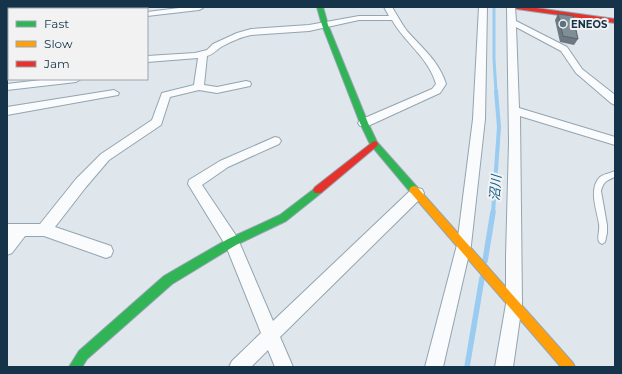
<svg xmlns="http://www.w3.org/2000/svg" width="622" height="374" font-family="Montserrat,'Noto Sans JP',sans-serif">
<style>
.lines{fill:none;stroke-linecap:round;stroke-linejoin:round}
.stream-far2{stroke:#9acbf0;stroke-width:3}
.stream-far1{stroke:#9acbf0;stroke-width:4}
.stream{stroke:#9acbf0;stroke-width:5.5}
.lane-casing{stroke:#93a5b1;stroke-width:2}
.street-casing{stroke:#93a5b1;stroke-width:2}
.fast-casing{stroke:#93a5b1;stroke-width:2}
.slow-casing{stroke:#93a5b1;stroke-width:2}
.jam-casing{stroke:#93a5b1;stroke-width:2}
.lane{fill:#fafbfc;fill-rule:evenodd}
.street{fill:#fafbfc;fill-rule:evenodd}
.fast{fill:#30b455;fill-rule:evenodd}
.slow{fill:#ff9f0a;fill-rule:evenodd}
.jam{fill:#e5322d;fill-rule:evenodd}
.wall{fill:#6d7982}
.building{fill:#7f8d97;stroke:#59636a}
.poi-dot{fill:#5c7283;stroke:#f2f2f2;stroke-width:1.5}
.labels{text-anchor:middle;stroke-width:4;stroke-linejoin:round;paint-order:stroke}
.far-poi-label{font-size:10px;font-weight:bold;fill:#15344a;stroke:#f2f2f2;text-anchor:start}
.water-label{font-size:13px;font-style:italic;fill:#095a88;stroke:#f2f2f2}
</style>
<rect width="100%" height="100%" fill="#dfe6ec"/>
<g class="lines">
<path class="stream-far2" d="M494,7v52l2,33"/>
<path class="stream-far1" d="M493,213l6,-86 -3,-36"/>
<g class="stream">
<path d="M485,261l8,-49"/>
<path d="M467,367l15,-89"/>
</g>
<g class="lane-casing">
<path id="lane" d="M615,171v6c-8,3 -12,5 -14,14l6,34v8l-2,9 -3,2 -3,-2c-2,-5 1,-12 0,-18 -2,-14 -11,-35 1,-47 4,-3 11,-4 15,-6z"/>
</g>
<g class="street-casing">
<g id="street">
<path d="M21,7h50l-2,2h-48z"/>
<path d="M113,7h8l1,2h-8z"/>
<path d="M187,7l16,1 -4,2 -52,6v-4z"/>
<path d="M384,7h8c5,8 9,16 15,24 15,17 32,30 39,53l-6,9 -72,33h-8l-2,-3 2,-3 72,-31 4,-5c-7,-26 -31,-41 -44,-64h-33l-50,11 -58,4c-10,2 -21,7 -30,12 -5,3 -7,7 -14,9l-3,29 13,2 29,-6 4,1 1,2 -1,2 -33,7 -18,-3 -29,7 -9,28 -52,35 -23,27 -31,40 56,19 2,5 -2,5 -5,2 -62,-22h-19l-13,17 -5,2v-31h33l36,-45 25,-25 51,-34 10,-27 32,-8 4,-27 -51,4v-6l48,-3 12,-3 6,-6 24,-11 14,-4 58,-4 50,-9h30z"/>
<path d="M479,7h8l-2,112 -14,126 -28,122h-18l32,-122 16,-126z"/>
<path d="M507,7h8l1,14 51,26 15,22 33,26v10l-4,-2 -35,-30 -15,-22 -45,-24 3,81 96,29v8l-95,-29 2,188 -9,63h-18l11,-63v-48l3,-114z"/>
<path d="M49,79h32l-5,3 -69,8v-6z"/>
<path d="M114,90l5,3 -1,2 -111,20v-8z"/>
<path d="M275,137l4,1 2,3 -2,3 -51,23 -26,18 35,52 36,84 139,-132 5,-1 5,1 2,4 -2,4 -142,140 13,30h-18l-7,-17 -17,17h-22l3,-6 29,-28 -35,-87 -38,-62 1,-4 31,-19z"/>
</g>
</g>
<g class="fast-casing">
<g id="fast">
<path d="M317,7h6l5,18 40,98 9,19 40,45 2,3 -2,3h-6l-41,-49 -10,-21 -38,-98z"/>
<path d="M9,48v5l-2,1v-5z"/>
<path d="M318,186l3,1 2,3 -2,3 -35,28 -50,24 -64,39 -85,75 -5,8h-13l10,-16 85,-75 64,-37 52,-24z"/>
</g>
</g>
<g class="slow-casing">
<path id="slow" d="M414,186l3,1 156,176 2,4h-14l-150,-174 -2,-3 2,-3z"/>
</g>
<g class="jam-casing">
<g id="jam">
<path d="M48,7h6l-2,2h-6z"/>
<path d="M514,7h15l86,12v4l-98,-14z"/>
<path d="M374,141l3,1 1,2 -1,2 -56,47h-6l-2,-3 2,-3z"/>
</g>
</g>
<use href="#lane" class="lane"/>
<use href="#street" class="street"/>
<use href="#fast" class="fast"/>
<use href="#slow" class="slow"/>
<use href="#jam" class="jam"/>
</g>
<path class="wall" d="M558,14l20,25 -4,6 -14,-3 -5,-22z"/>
<path class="building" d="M558,14l15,2 5,23 -15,-3z"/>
<circle class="poi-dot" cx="563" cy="24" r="4"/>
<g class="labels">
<g class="far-poi-label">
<text x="571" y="28">ENEOS</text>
</g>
<g class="water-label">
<text transform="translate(495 188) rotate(-86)" y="5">沼川</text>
</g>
</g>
<rect width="622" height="374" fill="none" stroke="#15344a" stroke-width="16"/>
<rect x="8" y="8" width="140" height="72" fill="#f2f2f2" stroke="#9aa6af"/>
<rect x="16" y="21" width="20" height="6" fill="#30b455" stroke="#9aa6af"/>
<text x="44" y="28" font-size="12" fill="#15344a">Fast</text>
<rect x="16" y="41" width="20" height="6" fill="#ff9f0a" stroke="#9aa6af"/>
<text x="44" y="48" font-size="12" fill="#15344a">Slow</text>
<rect x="16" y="61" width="20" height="6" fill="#e5322d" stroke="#9aa6af"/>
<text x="44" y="68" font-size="12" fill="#15344a">Jam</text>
</svg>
